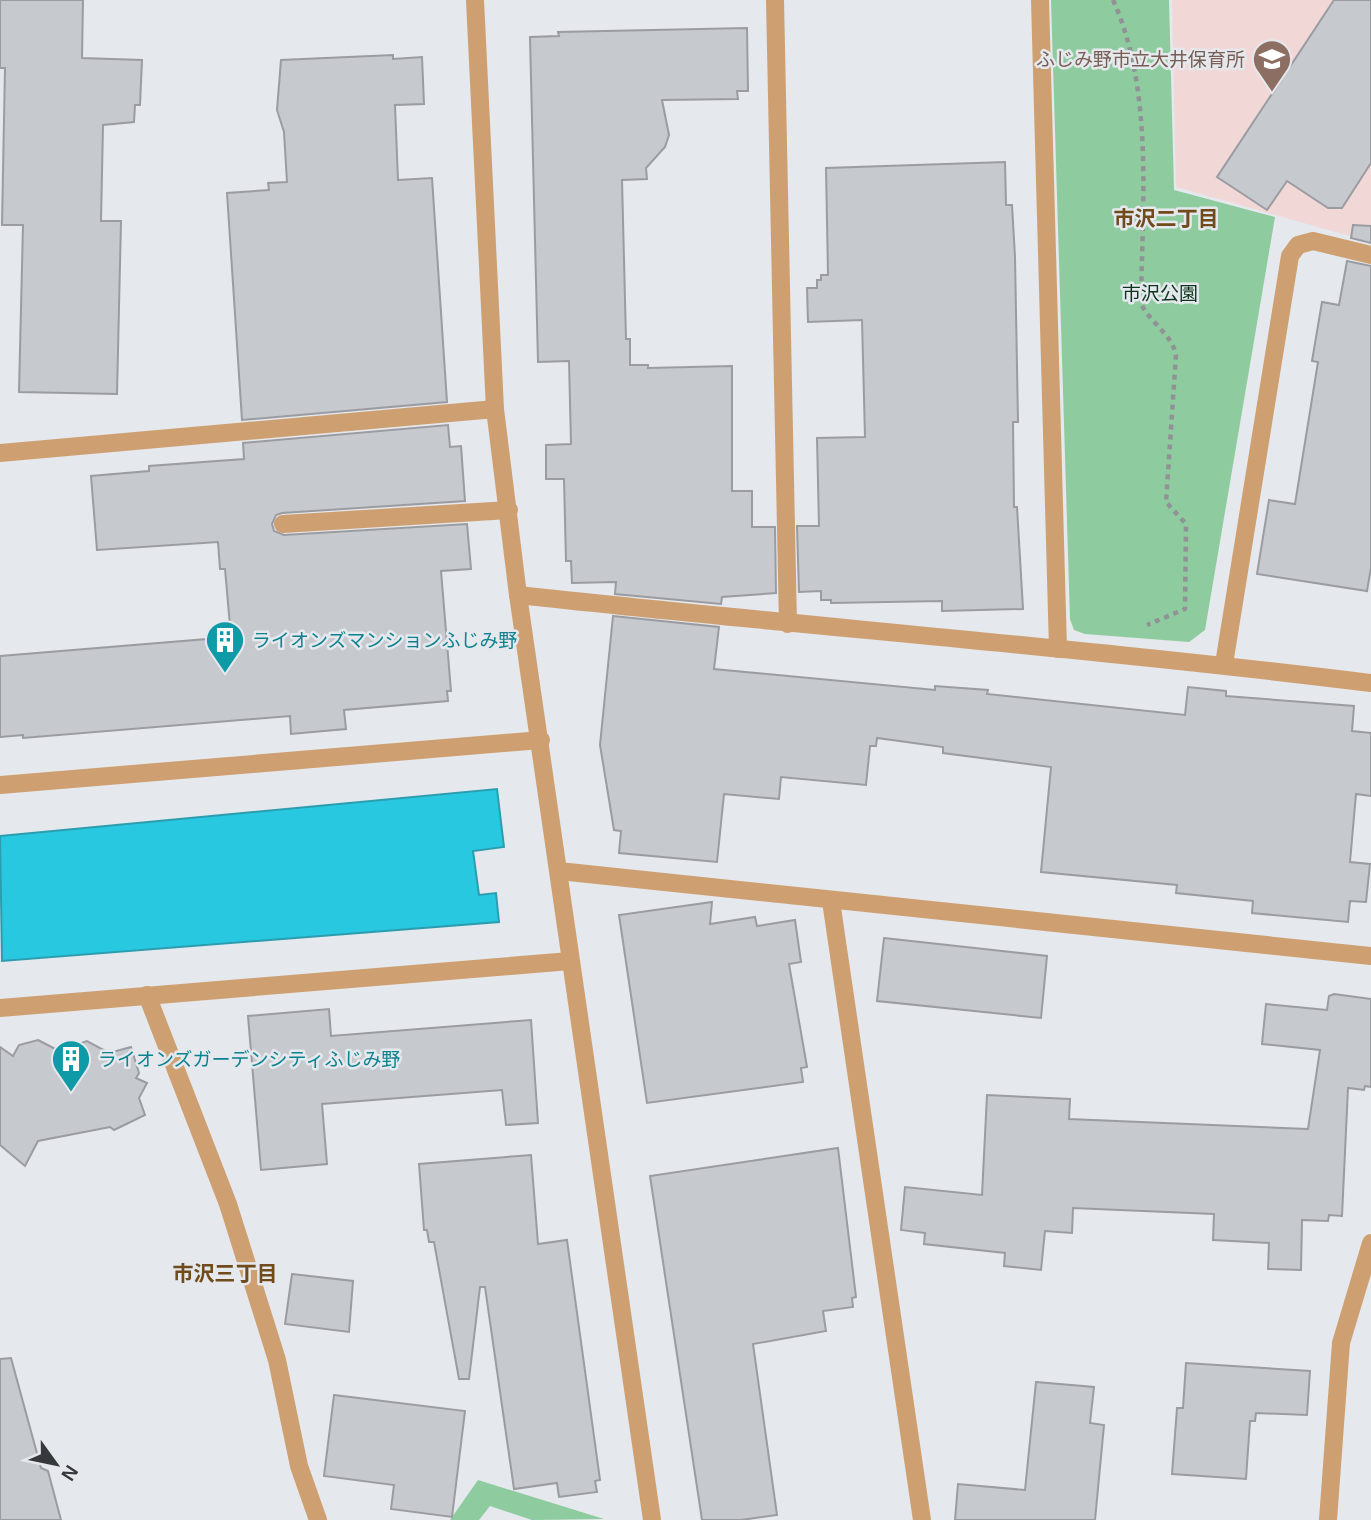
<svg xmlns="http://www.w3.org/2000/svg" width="1371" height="1520" font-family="Helvetica,'Noto Sans JP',sans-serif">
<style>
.education{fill:#f1d7d5}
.green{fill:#8ecb9f}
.water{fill:#27c8e0;stroke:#2c9dae;stroke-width:2}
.building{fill:#c6c9ce;stroke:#9a9ca1;stroke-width:2}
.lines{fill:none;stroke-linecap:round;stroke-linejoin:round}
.path{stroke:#909296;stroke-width:4.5;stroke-dasharray:5 5;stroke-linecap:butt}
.minor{stroke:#ce9f70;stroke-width:18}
.labels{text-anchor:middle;stroke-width:5;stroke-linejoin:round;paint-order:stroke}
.education-label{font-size:19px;fill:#785e54;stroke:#e5e8ed;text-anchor:end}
.park-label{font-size:19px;fill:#0d351c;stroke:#e5e8ed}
.culture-label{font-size:19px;fill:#0d838f;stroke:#e5e8ed;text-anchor:start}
.neighbourhood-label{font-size:21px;font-weight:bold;fill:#704c1c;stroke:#e5e8ed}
</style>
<rect width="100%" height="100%" fill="#e5e8ed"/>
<path class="education" d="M1172,0h199v242l-195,-55z"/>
<g class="green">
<path d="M1051,0h118l5,190 101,27 -70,413 -16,12 -104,-8 -11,-4 -4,-11z"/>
<path d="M478,1480l126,39 -72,1 -42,-14 -11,14h-29z"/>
</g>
<path class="water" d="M497,789l7,58 -31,4 6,44 17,-2 3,29 -497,39 -2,-125z"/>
<g class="building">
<path d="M0,0h83l-1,58 60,2 -2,45h-5l-1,17 -31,3 -2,96h20l-4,173 -98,-2 4,-167h-21l3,-157h-5z"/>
<path d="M1334,0h37v163l-29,45h-14l-41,-27 -20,29 -50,-33z"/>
<path d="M747,28l1,63h-11l1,8 -76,1 7,35 -4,12 -19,21 1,11 -25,1 4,159h4v26h18v3l84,-2v125h20v36h23l1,66 -54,4 -1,7 -106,-10 1,-12 -44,1 -1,-22h-5l-2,-82h-18v-34l25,-1 -2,-83 -31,1 -8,-325 29,-1 -1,-4z"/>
<path d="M393,55v4l29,-2 2,47 -29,1 3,75 34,-2 15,224 -205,18 -15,-227 42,-3 -1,-7 19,-1 -3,-50 -7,-22 4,-50z"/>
<path d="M1005,162l1,43h6l3,52 3,165h-5l1,85h3l6,102 -81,2v-10l-111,2v-3h-10v-9l-22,1 -2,-66h22l-2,-88 48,-1 -3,-117 -54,2 -1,-34h10v-8h4v-5h7l-2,-107z"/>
<path d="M1353,225l18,1v17l-20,-5z"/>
<path d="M1347,261l24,5v302l-4,23 -110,-17 12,-74 26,4 23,-142 -6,-1 10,-59 17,3z"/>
<path d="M448,425l2,22 11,-1 4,55 -183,12 -6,2 -4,9 2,7 10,4 183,-11 4,45 -30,2 10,120h-4l1,10 -104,9 2,19 -55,5 -1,-18 -267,22v-3l-23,2v-81l231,-19 -6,-68h-5l-2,-27 -121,8 -6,-74 58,-5v-5l95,-7 -1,-16z"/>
<path d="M613,616l106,11 -5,42 221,21v-4l53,4 -1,4 198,21 3,-28 38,4v5l128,10 -2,25 19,2v63l-15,-2 -6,68 20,2 -4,38 -16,-1 -2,21 -96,-9 1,-12 -77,-8 1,-8 -136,-13 10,-105 -108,-14v-6l-66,-9 -1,8h-6l-4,39 -85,-8 -2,22 -55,-5 -7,68 -98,-9 2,-22 -7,-1 -14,-85z"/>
<path d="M712,902l-2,22 45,-7 2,9 38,-6 6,42 -12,2 18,103 -6,1 2,14 -156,21 -28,-188z"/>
<path d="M884,938l163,18 -6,62 -164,-17z"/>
<path d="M1334,994l37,5v88l-6,-1 -1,4 -16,-2 -6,128 -13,-1 -1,6 -26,-1 -1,50 -33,-1 1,-26 -56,-3 1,-26 -141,-6 -1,25 -27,-2 -4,39 -37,-4 1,-13 -81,-9 1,-11 -24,-3 4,-43 77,8 5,-100 83,4 -1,20 239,10 12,-79 -58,-6 4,-40 61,6 2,-14z"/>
<path d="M329,1009l2,27 200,-16 7,103 -32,2 -4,-35 -180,14 5,60 -66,6 -13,-154z"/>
<path d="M38,1040l23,12 2,-3 24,-8 22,12 22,-6 8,26 -3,5 11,5 -8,15 6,17 -31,15 -4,-3 -72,14 -13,25 -25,-21v-98l13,9 6,-11z"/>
<path d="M838,1148l18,149 -4,1 1,9 -30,4 3,20 -73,13 24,171 -36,5h-39l-52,-344z"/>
<path d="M531,1155l7,89 29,-4 33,240 -5,1 2,11 -38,5 -2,-14 -43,6 -29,-202h-5l-11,92h-10l-25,-137h-5l-2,-12h-3l-5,-66z"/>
<path d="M292,1274l61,7 -4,51 -64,-8z"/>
<path d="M11,1358l30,110 7,3 13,49h-61v-161z"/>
<path d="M1186,1363l124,8 -3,44 -51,-2 -1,8h-5l-4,58 -74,-5 5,-66h6z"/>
<path d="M1036,1382l58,5 -4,36 14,2 -9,95h-140l3,-36 67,6z"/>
<path d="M334,1395l131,16 -13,106 -61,-8 3,-24 -70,-9z"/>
</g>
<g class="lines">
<path class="path" d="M1113,0c41,90 29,207 28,304 10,19 31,31 35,51l-10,147 20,22 -1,85 -38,16"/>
<g class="minor">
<path d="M475,0l20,409 23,186 134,925"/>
<path d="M775,0l13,624"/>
<path d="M1040,0l18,649"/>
<path d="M0,453l495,-44"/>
<path d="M283,524l226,-14"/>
<path d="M518,595c284,31 569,53 853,88"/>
<path d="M1224,664l66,-408 8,-11 15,-4 58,14"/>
<path d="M0,785l541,-45"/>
<path d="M559,871l812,85"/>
<path d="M831,901l91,619"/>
<path d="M147,995l81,209 49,156 22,106 19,54"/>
<path d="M0,1008l570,-47"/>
<path d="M1328,1520l13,-177 30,-100"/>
</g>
</g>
<defs>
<g id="school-pin" transform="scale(2.0125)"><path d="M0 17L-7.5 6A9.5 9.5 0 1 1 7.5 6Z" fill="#8d6e63" stroke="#e5e8ed"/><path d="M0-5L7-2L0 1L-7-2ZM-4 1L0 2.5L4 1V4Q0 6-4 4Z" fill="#fff"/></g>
<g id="building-pin" transform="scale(2.0125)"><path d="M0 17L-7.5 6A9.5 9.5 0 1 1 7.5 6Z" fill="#0f9aa8" stroke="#e5e8ed"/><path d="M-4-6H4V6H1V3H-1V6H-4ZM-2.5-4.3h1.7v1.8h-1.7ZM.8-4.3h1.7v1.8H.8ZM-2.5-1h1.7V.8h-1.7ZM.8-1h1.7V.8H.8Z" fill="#fff"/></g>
</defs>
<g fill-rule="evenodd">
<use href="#school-pin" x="1272" y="59"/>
<use href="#building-pin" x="225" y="640"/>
<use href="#building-pin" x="71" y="1059"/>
</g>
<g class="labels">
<g class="education-label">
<text x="1245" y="66">ふじみ野市立大井保育所</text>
</g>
<g class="park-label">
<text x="1160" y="300">市沢公園</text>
</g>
<g class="culture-label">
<text x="252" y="647">ライオンズマンションふじみ野</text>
<text x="98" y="1066">ライオンズガーデンシティふじみ野</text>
</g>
<g class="neighbourhood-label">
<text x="1166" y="226">市沢二丁目</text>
<text x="225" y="1281">市沢三丁目</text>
</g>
</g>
<g transform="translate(56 1464) rotate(123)" stroke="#e5e8ed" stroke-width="5" paint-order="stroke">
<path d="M0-5L12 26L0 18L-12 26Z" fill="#37383a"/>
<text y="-10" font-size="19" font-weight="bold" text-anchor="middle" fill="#37383a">N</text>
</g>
</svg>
